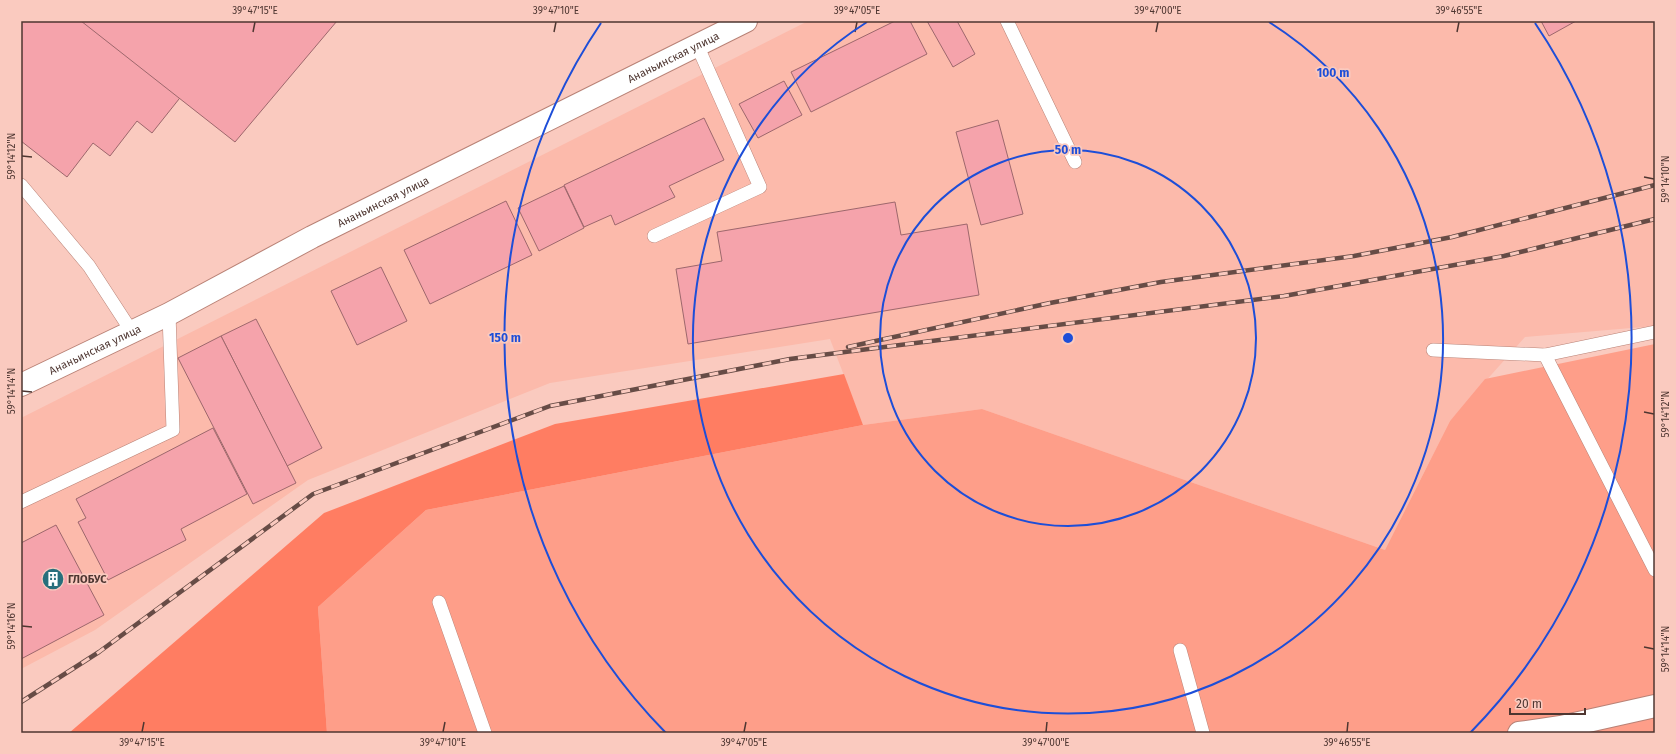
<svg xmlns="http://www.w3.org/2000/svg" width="1676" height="754" font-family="'Fira Sans',sans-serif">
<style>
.built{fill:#fcbaab}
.green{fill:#fe9e89}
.forest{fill:#ff7d62}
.building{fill:#f5a3ab;stroke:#9d676c}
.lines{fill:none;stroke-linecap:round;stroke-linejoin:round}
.service-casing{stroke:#b98276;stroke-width:14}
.minor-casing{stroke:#b98276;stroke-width:24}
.service{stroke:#fff;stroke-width:13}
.minor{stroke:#fff;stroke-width:22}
.rail-casing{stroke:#674c46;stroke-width:4.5}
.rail{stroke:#facabf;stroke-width:3;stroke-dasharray:9;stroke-linecap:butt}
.ticks{fill:none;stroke:#4e3631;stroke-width:1.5}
.ring{fill:none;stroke:#1d4ed8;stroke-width:2}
.labels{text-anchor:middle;stroke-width:3.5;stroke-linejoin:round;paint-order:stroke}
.street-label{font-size:11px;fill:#4e3631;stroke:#facabf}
.poi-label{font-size:11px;font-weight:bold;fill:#4e3631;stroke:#facabf;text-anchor:start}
.centre{fill:#1d4ed8;stroke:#facabf;stroke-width:2}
.ring-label{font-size:12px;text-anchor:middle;font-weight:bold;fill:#1d4ed8;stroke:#facabf;stroke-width:3.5;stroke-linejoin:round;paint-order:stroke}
.neatline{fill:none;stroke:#4e3631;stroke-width:1.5}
.ticks-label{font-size:10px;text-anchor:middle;fill:#4e3631}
</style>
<rect width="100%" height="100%" fill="#facabf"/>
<path class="built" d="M808,21h847v305l-130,11 -75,84 -65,129 -403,-141 -119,16 -33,-86 -280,44 -242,97 -213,150 -74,39v-251z"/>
<path class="green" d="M1655,344v389h-1328l-9,-126 108,-97 437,-85 119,-16 403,141 65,-129 35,-42z"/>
<path class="forest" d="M844,374l19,51 -437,85 -108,97 9,126h-258l255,-220 231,-89z"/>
<g class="building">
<path d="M21,21h68l94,73 -31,39 -15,-12 -27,35 -17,-13 -26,34 -46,-36z"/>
<path d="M81,21h256l-102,121z"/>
<path d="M895,21h15l17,33 -116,58 -20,-40z"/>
<path d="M927,21h30l18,33 -22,13z"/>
<path d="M1541,21h35l-27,15z"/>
<path d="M784,81l18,34 -44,23 -19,-34z"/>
<path d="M704,118l20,42 -55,26 6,11 -60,28 -4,-10 -27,12 -20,-42z"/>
<path d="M998,120l25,94 -42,11 -25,-93z"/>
<path d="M564,186l20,42 -45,23 -21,-43z"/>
<path d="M506,201l26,54 -102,49 -26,-54z"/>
<path d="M895,202l6,33 66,-11 12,71 -291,49 -12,-75 46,-8 -5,-29z"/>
<path d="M381,267l26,54 -50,24 -26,-54z"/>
<path d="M256,319l66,129 -35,18 -66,-130z"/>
<path d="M221,336l75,147 -43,21 -75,-146z"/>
<path d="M213,428l34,66 -66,35 5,11 -78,40 -30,-58 8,-4 -10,-19z"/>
<path d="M56,525l48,90 -83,44v-116z"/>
</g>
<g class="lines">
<g class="service-casing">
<g id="service">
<path d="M1007,21l68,141"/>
<path d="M21,185l68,81 43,66"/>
<path d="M654,236l106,-49 -63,-142"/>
<path d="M1433,350l112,5 110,-23"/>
<path d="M1545,355l110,215"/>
<path d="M21,502l152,-72 -4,-116"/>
<path d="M439,602l46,131"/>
<path d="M1180,650l23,83"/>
</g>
</g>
<g class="minor-casing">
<g id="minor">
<path id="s1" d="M21,385l148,-71 143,-77 434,-216"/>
<path d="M1519,733l42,-6 94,-21"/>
</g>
</g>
<use href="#service" class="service"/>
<use href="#minor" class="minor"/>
<g class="rail-casing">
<g id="rail">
<path d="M848,347l202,-44 111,-21 193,-26 98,-19 203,-52"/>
<path d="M21,702l78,-50 214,-158 237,-88 240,-47 494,-63 220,-40 151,-37"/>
</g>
</g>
<use href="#rail" class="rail"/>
</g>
<path class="ticks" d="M253,32l2,-10M554,32l2,-10M855,32l2,-10M1156,32l2,-10M1457,32l2,-10M22,156l10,1M1644,177l10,2M22,391l10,1M1644,412l10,2M22,626l10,1M1644,647l10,2M142,732l2,-10M443,732l2,-10M744,732l2,-10M1046,732l1,-10M1347,732l1,-10"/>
<g class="ring">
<circle cx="1068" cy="338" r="188"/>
<path d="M1269 22A375 375 0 1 1 867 22"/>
<path d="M666 733A563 563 0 0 1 601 23M1535 23A563 563 0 0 1 1470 733"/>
</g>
<defs>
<g id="building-disc" transform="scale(1.15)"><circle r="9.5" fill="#286f7c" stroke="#facabf"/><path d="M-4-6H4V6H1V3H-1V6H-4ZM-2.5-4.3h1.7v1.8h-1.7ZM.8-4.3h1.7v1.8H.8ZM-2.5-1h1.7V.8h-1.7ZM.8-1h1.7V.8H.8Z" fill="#fff"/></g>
</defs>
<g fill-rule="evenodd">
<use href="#building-disc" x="53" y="579"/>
</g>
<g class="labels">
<g class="street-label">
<text dy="4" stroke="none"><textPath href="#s1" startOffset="730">Ананьинская улица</textPath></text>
<text dy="4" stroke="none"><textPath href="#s1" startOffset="406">Ананьинская улица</textPath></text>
<text dy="4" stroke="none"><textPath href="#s1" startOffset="82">Ананьинская улица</textPath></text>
</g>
<g class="poi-label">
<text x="68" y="583">ГЛОБУС</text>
</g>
</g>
<circle cx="1068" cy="338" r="6" class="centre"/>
<g class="ring-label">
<text x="1333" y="77">100 m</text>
<text x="1068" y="154">50 m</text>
<text x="505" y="342">150 m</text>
</g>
<rect width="1676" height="754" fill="none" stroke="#facabf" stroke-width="44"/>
<path d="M1510 708v6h75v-6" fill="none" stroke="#4e3631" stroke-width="2"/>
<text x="1516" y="708" font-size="12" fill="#4e3631" stroke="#facabf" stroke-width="3" paint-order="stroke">20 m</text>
<rect x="22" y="22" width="1632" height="710" class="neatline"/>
<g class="ticks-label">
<text x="255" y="14">39°47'15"E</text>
<text x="556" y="14">39°47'10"E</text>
<text x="857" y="14">39°47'05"E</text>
<text x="1158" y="14">39°47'00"E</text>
<text x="1459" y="14">39°46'55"E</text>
<text transform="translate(11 156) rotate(-90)" y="4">59°14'12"N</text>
<text transform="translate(1665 179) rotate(-90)" y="4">59°14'10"N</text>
<text transform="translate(11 391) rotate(-90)" y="4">59°14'14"N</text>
<text transform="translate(1665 414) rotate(-90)" y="4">59°14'12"N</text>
<text transform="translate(11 626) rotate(-90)" y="4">59°14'16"N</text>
<text transform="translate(1665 649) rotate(-90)" y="4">59°14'14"N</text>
<text x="142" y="746">39°47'15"E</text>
<text x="443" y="746">39°47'10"E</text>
<text x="744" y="746">39°47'05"E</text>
<text x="1046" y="746">39°47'00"E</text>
<text x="1347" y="746">39°46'55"E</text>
</g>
</svg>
